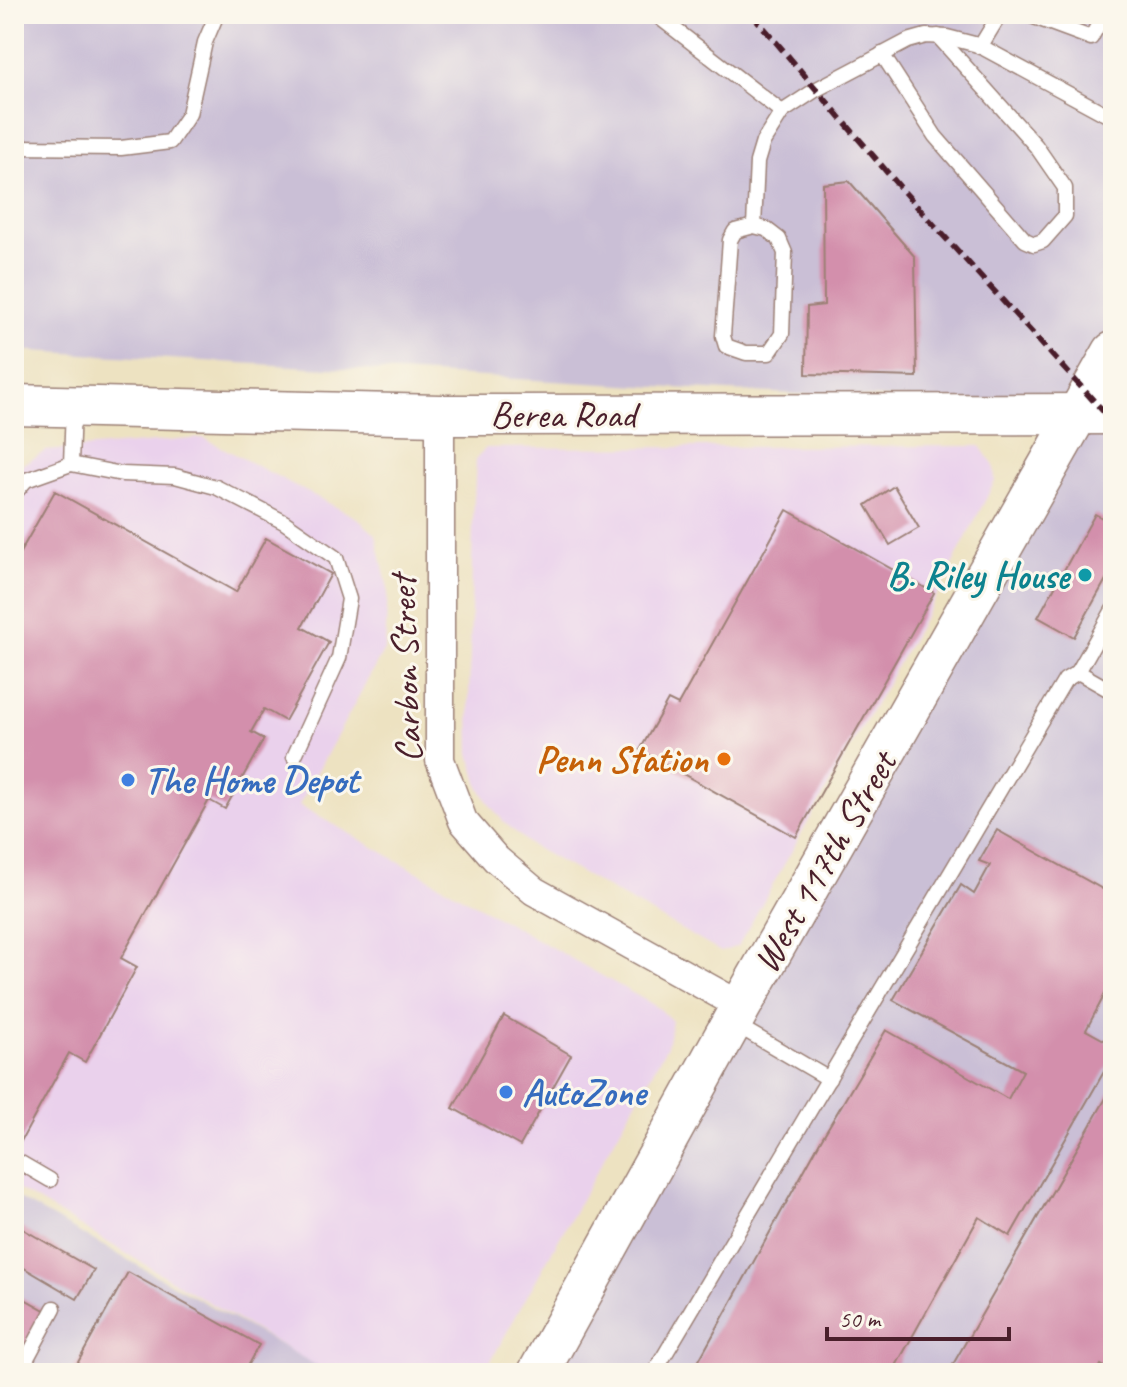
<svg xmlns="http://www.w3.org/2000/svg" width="1127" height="1387" font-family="Caveat,sans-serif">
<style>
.built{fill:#ead1ec}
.industrial{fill:#cabfd6}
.building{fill:#d38fac}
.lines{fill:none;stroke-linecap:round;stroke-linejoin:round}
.lane-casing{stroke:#9c8076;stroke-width:17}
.street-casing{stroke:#9c8076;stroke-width:31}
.secondary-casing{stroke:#9c8076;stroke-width:43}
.lane{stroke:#fff;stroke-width:14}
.street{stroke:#fff;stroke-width:28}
.secondary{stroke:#fff;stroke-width:40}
.rail{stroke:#4a1f2b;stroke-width:6;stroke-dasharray:12 6;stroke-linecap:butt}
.culture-dot{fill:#0f9aa8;stroke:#fbf7ec;stroke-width:3}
.food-dot{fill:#e8710a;stroke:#fbf7ec;stroke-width:3}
.shop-dot{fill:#3f7fe0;stroke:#fbf7ec;stroke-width:3}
.labels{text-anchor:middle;stroke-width:6;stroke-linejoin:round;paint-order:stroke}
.street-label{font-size:38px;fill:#4a1f2b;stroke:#fbf7ec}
.culture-label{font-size:38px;font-weight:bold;fill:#0d838f;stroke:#fbf7ec;text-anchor:end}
.food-label{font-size:38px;font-weight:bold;fill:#c56008;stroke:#fbf7ec;text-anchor:end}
.shop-label{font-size:38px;font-weight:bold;fill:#366cbe;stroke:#fbf7ec;text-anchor:start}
</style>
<rect width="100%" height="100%" fill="#fbf7ec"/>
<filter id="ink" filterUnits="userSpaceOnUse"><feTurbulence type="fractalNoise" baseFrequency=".0125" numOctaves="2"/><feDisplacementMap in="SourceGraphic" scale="16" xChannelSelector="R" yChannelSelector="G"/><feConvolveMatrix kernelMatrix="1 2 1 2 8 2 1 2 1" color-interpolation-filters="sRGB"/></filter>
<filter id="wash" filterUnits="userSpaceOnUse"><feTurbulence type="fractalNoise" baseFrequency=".006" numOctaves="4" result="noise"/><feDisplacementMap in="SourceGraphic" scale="32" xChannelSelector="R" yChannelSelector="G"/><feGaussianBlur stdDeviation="1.8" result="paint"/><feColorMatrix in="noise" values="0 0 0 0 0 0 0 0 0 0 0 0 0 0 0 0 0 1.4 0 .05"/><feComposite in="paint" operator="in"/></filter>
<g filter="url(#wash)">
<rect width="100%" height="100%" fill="#ede2c1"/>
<g class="built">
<path d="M204,438l153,80 19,17 12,54 -3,59 -86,157 360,203 13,13 -5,25 -183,327h-156l-314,-186v-718l32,-18z"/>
<path d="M980,446l14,20 1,15 -57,112 -200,353 -17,6 -192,-108 -25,-22 -15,-18 -10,-18 -9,-32 -1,-54 4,-180 3,-61 10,-11z"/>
</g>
<g class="industrial">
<path d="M14,14h1099v310l-47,82 -339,-15 -713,-41z"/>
<path d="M1113,352v1021h-575z"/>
<path d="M14,1196l316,177h-316z"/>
</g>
<g id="blocks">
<g class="building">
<path d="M849,181l66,76 2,120 -111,-3 1,-67 17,-2 -1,-121z"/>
<path d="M894,486l25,42 -29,17 -24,-40z"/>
<path d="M55,491l181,101 30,-54 65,36 -29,53 27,15 -44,79 -21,-12 -13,23 13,7 -39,70 -16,-9 -88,158 16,9 -52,95 -16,-9 -49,90 -6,-3v-72l5,-9 -5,-2v-494z"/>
<path d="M787,510l147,83 -138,244 -156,-87 28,-50 10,5z"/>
<path d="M1095,514l18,10v52l-4,-2 -35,63 -36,-20z"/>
<path d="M997,830l116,65v84l-27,51 27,15v11l-103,180 -31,-19 -87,156h-200l129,-233 65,-110 122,69 15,-28 -130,-71 68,-115 13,9 16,-29 -11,-4z"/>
<path d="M504,1016l67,39 -51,91 -67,-38z"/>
<path d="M1113,1086v286l-12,-7 -4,8h-149z"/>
<path d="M14,1224l80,46 -17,29 -63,-37z"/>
<path d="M128,1272l131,73 -16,28h-171z"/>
<path d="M14,1293l32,18 -21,38 -11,-6z"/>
</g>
</g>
</g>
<g filter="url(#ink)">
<use href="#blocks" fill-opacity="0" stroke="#9c8076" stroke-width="2"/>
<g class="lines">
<g class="lane-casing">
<g id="lane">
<path d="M655,14l127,98"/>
<path d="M1026,14l65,24 13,-24"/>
<path d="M980,47l20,-33"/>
<path d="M882,54l53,82 90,104 9,4 9,-3 22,-25v-28l-29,-42 -98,-110"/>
<path d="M14,147l107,1 49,-6 19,-28 16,-72 12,-28"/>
<path d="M754,226l3,-64 6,-20 19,-30 35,-23 91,-48 18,-5 21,1 31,8 135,73"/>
<path d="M754,226l12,3 13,10 6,14 -3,81 -13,19h-23l-20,-7 -3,-10 7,-96 5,-9z"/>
<path d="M73,407l-2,57 51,10 53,2 41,11 68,35 52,36 13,41 -10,59 -45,99"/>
<path d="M14,494l12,-14 45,-16"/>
<path d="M1078,672l35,-62"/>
<path d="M733,1023l96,56"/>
<path d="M14,1159l36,21"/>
<path d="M19,1373l35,-65"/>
<path d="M654,1373l411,-693 13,-8 35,20"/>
</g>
</g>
<g class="street-casing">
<path id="street" d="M440,415v345l23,61 33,38 38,32 207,115"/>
</g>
<g class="secondary-casing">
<g id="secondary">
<path d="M14,405l426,10 673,-1"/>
<path d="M538,1373l203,-367 372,-654"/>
</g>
</g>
<use href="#lane" class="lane"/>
<use href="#street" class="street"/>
<use href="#secondary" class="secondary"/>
<path class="rail" d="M752,14l152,178 209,230"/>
</g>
</g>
<circle class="culture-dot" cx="1085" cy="575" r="8"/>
<circle class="food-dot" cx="724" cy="759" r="8"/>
<g class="shop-dot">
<circle cx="128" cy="780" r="8"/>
<circle cx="506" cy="1092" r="8"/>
</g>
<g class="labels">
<g class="street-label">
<text x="563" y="427">Berea Road</text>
<text transform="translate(405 669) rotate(-92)" y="13">Carbon Street</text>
<text transform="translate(824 862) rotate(-60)" y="13">West 117th Street</text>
</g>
<g class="culture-label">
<text x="1069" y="588">B. Riley House</text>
</g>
<g class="food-label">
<text x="708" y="772">Penn Station</text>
</g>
<g class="shop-label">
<text x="144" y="793">The Home Depot</text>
<text x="522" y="1105">AutoZone</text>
</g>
</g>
<rect width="1127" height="1387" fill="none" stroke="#fbf7ec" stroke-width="48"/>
<path d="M827 1327v12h182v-12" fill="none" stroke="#4a1f2b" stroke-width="4"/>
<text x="839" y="1327" font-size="24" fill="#4a1f2b" stroke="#fbf7ec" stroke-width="6" paint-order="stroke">50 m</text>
</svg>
